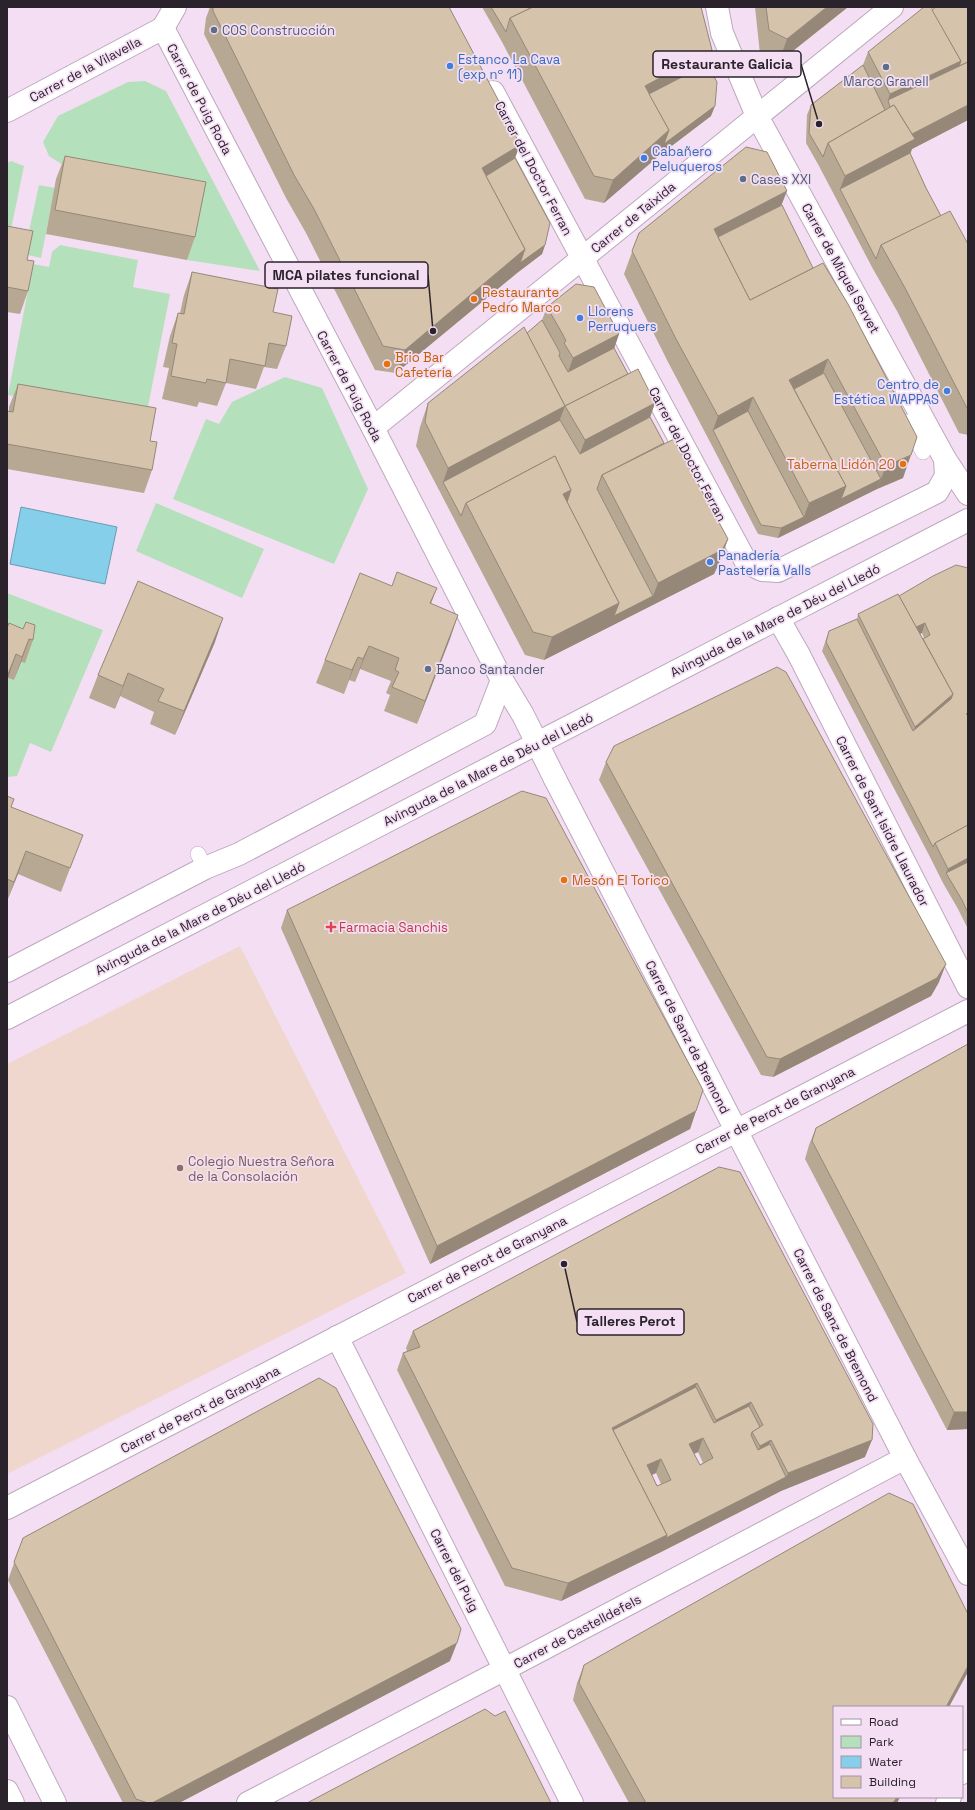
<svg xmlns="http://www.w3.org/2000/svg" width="975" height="1810" font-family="'Space Grotesk',sans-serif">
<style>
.education{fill:#efd7cd}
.green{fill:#b5e0bc}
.water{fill:#85cfea;stroke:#6a9bb1}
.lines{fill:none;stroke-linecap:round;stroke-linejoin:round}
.service-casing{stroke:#bda8bd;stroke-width:16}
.pedestrian-casing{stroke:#bda8bd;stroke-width:24}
.minor-casing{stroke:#bda8bd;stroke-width:24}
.tertiary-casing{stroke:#bda8bd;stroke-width:24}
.service{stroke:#fff;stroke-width:15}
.pedestrian{stroke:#fff;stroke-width:22}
.minor{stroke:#fff;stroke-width:22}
.tertiary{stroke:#fff;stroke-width:22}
.wall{fill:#b7a894;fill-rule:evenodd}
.shaded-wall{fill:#958878}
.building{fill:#d5c3ac;stroke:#958878;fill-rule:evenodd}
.service-dot{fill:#5c6f8a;stroke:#f4def4;stroke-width:1.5}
.shop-dot{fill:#3f7fe0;stroke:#f4def4;stroke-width:1.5}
.food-dot{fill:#e8710a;stroke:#f4def4;stroke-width:1.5}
.health-dot{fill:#e0444e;stroke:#f4def4;stroke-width:1.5}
.education-dot{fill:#8d6e63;stroke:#f4def4;stroke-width:1.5}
.labels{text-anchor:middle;stroke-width:3.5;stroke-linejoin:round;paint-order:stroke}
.service-label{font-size:13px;fill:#4e5e75;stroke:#f4def4;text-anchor:start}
.shop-label{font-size:13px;fill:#366cbe;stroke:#f4def4;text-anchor:start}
.street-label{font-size:13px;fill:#2b232b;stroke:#f4def4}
.food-label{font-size:13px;fill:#c56008;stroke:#f4def4;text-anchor:start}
.health-label{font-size:13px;fill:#be3a42;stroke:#f4def4;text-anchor:start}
.education-label{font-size:13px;fill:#785e54;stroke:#f4def4;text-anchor:start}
.leader{fill:none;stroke:#2b232b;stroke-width:1.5}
.callout-dot{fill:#2b232b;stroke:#f4def4;stroke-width:1.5}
.callout{fill:#f4def4;stroke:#2b232b;stroke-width:1.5}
.callout-label{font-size:14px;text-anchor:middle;font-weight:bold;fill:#2b232b}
</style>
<rect width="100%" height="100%" fill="#f4def4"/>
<path class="education" d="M240,946l166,327 -399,201v-410z"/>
<g class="green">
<path d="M145,81l21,10 94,180 -73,-11 10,-55 -134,-40 -14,-9 -6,-14 15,-26 70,-34z"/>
<path d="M11,161l13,5 -17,83v-86z"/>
<path d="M39,185l16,3 -14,70 -17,-4z"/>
<path d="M60,245l78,15 -5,27 37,7 -25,128 -137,-27 25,-131 16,3 3,-15z"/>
<path d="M285,377l37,11 46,101 -34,75 -161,-65 33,-80 13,5 13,-22z"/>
<path d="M156,503l108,46 -22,49 -106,-47z"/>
<path d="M7,593l96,37 -52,122 -21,-9 -13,33 -10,1v-97l1,-2 6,2 7,-18 4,1 -18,-14z"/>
</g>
<path class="water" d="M21,507l96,20 -12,57 -95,-20z"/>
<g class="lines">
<g class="service-casing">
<g id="service">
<path d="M907,422l16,30"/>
<path d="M198,854l7,14"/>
</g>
</g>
<g class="pedestrian-casing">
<g id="pedestrian">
<path d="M945,459l23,35"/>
<path d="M778,618l21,37"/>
<path d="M502,680l21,35 32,64"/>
<path d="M7,1018l961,-498"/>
</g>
</g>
<g class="minor-casing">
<g id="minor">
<path d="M163,28l12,-21"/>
<path d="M493,92l253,470 16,8 16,1 159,-79 9,-16 -1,-17 -188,-343 -35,-83 -5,-26"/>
<path d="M7,111l156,-83"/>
<path d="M373,428l519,-421"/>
<path d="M799,655l169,332"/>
<path d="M555,779l350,679 63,116"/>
<path d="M7,971l198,-103 34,-14 246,-130 17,-44 -129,-252 -210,-400"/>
<path d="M337,1337l235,466"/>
<path d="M7,1508l961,-497"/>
<path d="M248,1803l257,-134 400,-211"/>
</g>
</g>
<g class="tertiary-casing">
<g id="tertiary">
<path d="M7,1707l48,96"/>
<path d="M962,1773l6,-12"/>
<path d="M7,1791l6,12"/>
<path d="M947,1803l3,-6"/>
</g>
</g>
<use href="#service" class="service"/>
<use href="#pedestrian" class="pedestrian"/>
<use href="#minor" class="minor"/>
<use href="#tertiary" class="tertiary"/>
</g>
<g class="wall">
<path d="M210,7h239l71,138 -5,13 30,87 -3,9 -25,19 -121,100 -21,-3 -69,-137 -20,-35 -82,-164 2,-16z"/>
<path d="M482,7h219l11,43 -5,14 4,52 -50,38 -57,49 -19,-4 -83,-157z"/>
<path d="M755,7h93l-69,55 -19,-8z"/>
<path d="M968,7v113l-56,29 -2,4 16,35 15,28 27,28v191l-9,-2 -62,-122 -24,-42 -54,-103 -13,-23 1,-28 4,-10 52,-40 5,-13 64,-42z"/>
<path d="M65,156l130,81 -8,23 -141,-26 10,-55z"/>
<path d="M782,205l121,273 -26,11 -99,49 -20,-4 -49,-94 -41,-78 -44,-88 15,-41z"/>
<path d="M7,226l21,65 -8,23 -13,-2z"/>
<path d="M192,272l81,40 13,34 -9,23 -13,-2 -8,22 -30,-6 -9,23 -18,-4 -2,5 -35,-8 7,-31 -6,-1 7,-31 8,-23h2l4,-18z"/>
<path d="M547,307l72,27 -5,14 14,26 27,29 -5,14 14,26 64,96 -9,24 -5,11 -170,86 -19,-5 -109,-209 4,-19 8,-24 99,-70 15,-13z"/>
<path d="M18,384l132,57 2,29 -8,23 -137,-24v-58h2v-4z"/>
<path d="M968,568v361l-10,-20 -15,-26 -13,-26 -108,-206 7,-20 28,-12 1,-5 41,-18zM922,633l2,5 -1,1 -3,-5z"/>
<path d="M431,604l27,11 -41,109 -33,-13 6,-16 -4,-2 5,-12 -31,-12 -5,13 -6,-2 -5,14 -28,-11 9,-23z"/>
<path d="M7,628l26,12 -8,23 -4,-1 -7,18 -6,-2z"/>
<path d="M215,642l-40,93 -25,-11 4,-12 -34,-16 -5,13 -26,-11 9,-23z"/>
<path d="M606,762l333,220 -8,14 -158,81 -12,-2 -162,-295z"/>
<path d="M7,796l4,11 63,51 -13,34 -43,-18 -11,27z"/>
<path d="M287,910l409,201 -6,18 -260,135 -149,-336z"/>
<path d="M968,1044v385l-21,1 -142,-271 4,-14 7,-17z"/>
<path d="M719,1167l146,290 -84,34 -120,61 -100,49 -56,-15 -108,-216 6,-17 4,-2 -1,-3 7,-17zM698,1452l5,11 -3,2 -6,-11zM656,1473l5,11 -4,2 -5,-11z"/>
<path d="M23,1538l427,123 -271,142h-56l-115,-223z"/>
<path d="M584,1665l250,132h66l-3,6h-268l-56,-103 4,-17z"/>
</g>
<g class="shaded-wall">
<path d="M827,7h21l-69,55 8,-23z"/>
<path d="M712,50l-8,23 -61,32 2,-19z"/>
<path d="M961,61l-8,23 -65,16 2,-6z"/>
<path d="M968,105v15l-56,29 -5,14 -67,26 5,-13 62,-39z"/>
<path d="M715,106l-4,10 -50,38 -57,49 9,-23 56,-50z"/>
<path d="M520,145l-9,23 -31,19 2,-19z"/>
<path d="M787,191l-9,23 -66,34 2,-19z"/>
<path d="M545,245l-3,9 -25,19 -121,100 9,-23 120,-101z"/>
<path d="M619,334l-8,24 -46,23 8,-23z"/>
<path d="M828,359l-8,23 -32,18 1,-20z"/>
<path d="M753,397l-8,24 -32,9 5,-14z"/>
<path d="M655,403l-8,23 -71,38 9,-24z"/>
<path d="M565,406l-9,24 -113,52 -3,9 8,-23z"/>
<path d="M911,455l-8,23 -26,11 9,-23z"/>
<path d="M881,479l-4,10 -99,49 3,-10 23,-11 5,-14 37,-17z"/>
<path d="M571,490l-8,24v-20z"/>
<path d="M728,539l-9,24 -5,11 -170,86 8,-23 67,-34 34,-7 5,-13z"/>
<path d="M437,588l-9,23 2,-8z"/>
<path d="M458,615l-8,24 -33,85 8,-23z"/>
<path d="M223,618l-8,24 -40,93 9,-24z"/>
<path d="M925,623l-3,10 -12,5 3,-10z"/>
<path d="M29,639l-8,23 -7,18 8,-23z"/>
<path d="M369,646l-9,23 -5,13 8,-23z"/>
<path d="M16,654l-8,24 -1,2v-3z"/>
<path d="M358,657l-9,23 -5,14 8,-24z"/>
<path d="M128,673l-8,23 -5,13 8,-23z"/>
<path d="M953,694l-5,14 -38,33 5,-14z"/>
<path d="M26,851l-8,23 -11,27 7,-19z"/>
<path d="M968,858v12l-22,3 2,-4z"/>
<path d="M946,964l-7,18 -8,14 -158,81 7,-18z"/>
<path d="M696,1111l-6,18 -260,135 7,-18z"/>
<path d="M697,1383l-6,18 -76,40 -3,-13z"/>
<path d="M751,1402l-7,18 -35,17 7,-17z"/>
<path d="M954,1412h14v17l-21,1z"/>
<path d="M703,1438l-5,14 -14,6 5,-14z"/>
<path d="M771,1440l-7,18 -11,6 7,-18z"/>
<path d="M872,1440l-7,17 -84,34 -120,61 -100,49 7,-18 218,-106 2,-4z"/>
<path d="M661,1459l-5,14 -14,6 5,-14z"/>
<path d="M457,1643l-7,18 -271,142h-27z"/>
<path d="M968,1666v6l-19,35h-3z"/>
<path d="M897,1797h3l-3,6h-4z"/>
</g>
<g class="building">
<path d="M213,7h236l54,102 17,36 -38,23 43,81 -120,101 -22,-4 -69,-137 -20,-34 -81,-164z"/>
<path d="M491,7h42l-23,11 -4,14z"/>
<path d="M533,7h168l11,43 -67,36 24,44 -56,50 -19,-4 -84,-158z"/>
<path d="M766,7h61l-40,32 -18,-9z"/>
<path d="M924,7h7l30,54 -71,33 -22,-42z"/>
<path d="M936,7h32v55l-9,4 2,-5 -29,-51z"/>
<path d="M968,62v43l-56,29 -18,-29 -4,2 -2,-7z"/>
<path d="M707,64l10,18 -2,24 -51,38 5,-14 -20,-36z"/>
<path d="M863,65l22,45 -57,33 -5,14 -14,-24 2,-28z"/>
<path d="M894,105l21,34 -70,37 -17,-33z"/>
<path d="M746,147l21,5 20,39 -73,38 36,71 73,-37 25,41 69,133 -6,18 -25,11 -58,-107 -39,21 57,106 -37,17 -56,-106 -35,19 -42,-77 -44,-88 7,-18z"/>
<path d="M910,153l16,35 15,28 -60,29 -5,14 -36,-70z"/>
<path d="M65,156l141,26 -11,55 -140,-27z"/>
<path d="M515,158l35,65 -5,22 -25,18 5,-14 -39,-73z"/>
<path d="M782,205l31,63 -63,32 -32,-63z"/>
<path d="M950,211l18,33v166l-63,-122 -24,-43z"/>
<path d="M7,226l26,5 -6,29 7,1 -6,30 -21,-4z"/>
<path d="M192,272l86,17 -5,23 19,4 -6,30 -17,-3 -4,23 -35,-7 -4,24 -19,-4 -1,4 -35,-7 6,-32 -5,-1 6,-30 6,1z"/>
<path d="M576,284l18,3 25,47 -46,24 -9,-15 2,-2 -4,-8 -15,-26z"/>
<path d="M542,320l15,27 3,6 -1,3 9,16 46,-24 14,26 -63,32 -38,-73z"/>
<path d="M524,327l41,79 -117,62 -23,-46 3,-19z"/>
<path d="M638,369l17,34 -70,37 -20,-34z"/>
<path d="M824,373l57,106 -40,20 5,-13 -52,-97z"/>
<path d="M18,384l138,24 -6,33 7,1 -5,28 -145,-26v-33l6,1z"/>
<path d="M748,411l56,106 -23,11 -20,-3 -48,-95z"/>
<path d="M650,417l14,26 -62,32 -5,14 56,107 -39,20 5,-13 -52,-101 4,-12 -16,-34 -89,47 -5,13 -18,-34 117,-62 20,34z"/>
<path d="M674,439l54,100 -6,11 -64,33 -56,-108z"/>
<path d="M555,456l16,34 -8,4 56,109 -67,34 -19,-5 -67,-129z"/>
<path d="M956,565l12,3v145l-2,1 2,2v109l-33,18 -2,4 -107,-205 3,-11 28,-12 56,112 38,-32 2,-5 -30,-55 7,-4 -5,-12 -9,4 -17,-31 34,-20z"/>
<path d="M397,572l40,16 -7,15 28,12 -33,86 -33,-14 7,-15 -4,-2 4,-12 -30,-12 -6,13 -5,-2 -6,13 -27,-10 35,-87 32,13z"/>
<path d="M138,581l85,37 -39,93 -26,-10 6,-12 -36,-16 -5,13 -25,-11z"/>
<path d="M898,594l55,100 -38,33 -57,-113z"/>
<path d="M26,622l9,3 -2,15 -4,-1 -7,18 -6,-3 -9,23v-49l2,-5 14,6z"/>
<path d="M777,667l9,5 160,292 -9,14 -157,81 -13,-2 -161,-295 8,-16z"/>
<path d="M522,791l24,7 157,292 -7,21 -259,135 -150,-336z"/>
<path d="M7,796l7,3 -3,8 72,28 -13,33 -44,-17 -12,31 -7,-3z"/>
<path d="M968,825v33l-20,11 -13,-26z"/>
<path d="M968,862v51l-6,-13 -16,-27z"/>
<path d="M968,1044v368h-14l-142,-271 4,-13z"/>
<path d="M719,1167l21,5 133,252 -1,16 -84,33 -17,-33 -11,6 -8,-14 11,-7 -12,-23 -35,18 -19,-37 -85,45 55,107 -99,48 -56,-15 -109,-215 17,-6 -7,-16z"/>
<path d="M319,1378l17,10 125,241 -4,14 -305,160h-4l-12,-4 -122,-237 9,-24z"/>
<path d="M696,1387l18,36 35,-17 11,21 -8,5 -1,3 7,15 12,-6 16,33 -120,61 1,-3 -54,-105zM703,1438l10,20 -13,7 -11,-21zM661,1459l10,21 -14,6 -10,-21z"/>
<path d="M889,1493l24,11 55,110v52l-22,41h-112v90h63l-4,6h-247l-67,-120 5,-18z"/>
<path d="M485,1709l10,7 10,-5 46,92h-244z"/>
</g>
<g class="service-dot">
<circle cx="214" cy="30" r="4"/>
<circle cx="886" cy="67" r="4"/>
<circle cx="743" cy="179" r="4"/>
<circle cx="428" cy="669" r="4"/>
</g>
<g class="shop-dot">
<circle cx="450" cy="66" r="4"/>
<circle cx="644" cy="158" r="4"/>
<circle cx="580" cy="318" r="4"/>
<circle cx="947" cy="391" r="4"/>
<circle cx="710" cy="562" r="4"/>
</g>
<g class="food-dot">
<circle cx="474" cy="299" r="4"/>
<circle cx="387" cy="364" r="4"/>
<circle cx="903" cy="464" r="4"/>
<circle cx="564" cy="880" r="4"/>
</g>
<path class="health-dot" d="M329 921h4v4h4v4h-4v4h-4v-4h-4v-4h4z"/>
<circle class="education-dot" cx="180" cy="1168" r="4"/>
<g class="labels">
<g class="service-label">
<text x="222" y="35">COS Construcción</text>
<text x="886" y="86" text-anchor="middle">Marco Granell</text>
<text x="751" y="184">Cases XXI</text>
<text x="436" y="674">Banco Santander</text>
</g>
<g class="shop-label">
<text x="458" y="64">Estanco La Cava<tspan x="458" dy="15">(exp nº 11)</tspan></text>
<text x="652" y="156">Cabañero<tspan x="652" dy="15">Peluqueros</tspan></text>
<text x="588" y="316">Llorens<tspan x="588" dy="15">Perruquers</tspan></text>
<text x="939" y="389" text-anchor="end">Centro de<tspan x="939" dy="15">Estética WAPPAS</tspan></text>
<text x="718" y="560">Panadería<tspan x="718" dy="15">Pastelería Valls</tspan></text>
</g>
<g class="street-label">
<text transform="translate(85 69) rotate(-28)" y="5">Carrer de la Vilavella</text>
<text transform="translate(200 99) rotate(62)" y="5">Carrer de Puig Roda</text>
<text transform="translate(534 168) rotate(62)" y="5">Carrer del Doctor Ferran</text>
<text transform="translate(633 217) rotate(-39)" y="5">Carrer de Taixida</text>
<text transform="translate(841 268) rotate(61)" y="5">Carrer de Miquel Servet</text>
<text transform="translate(350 386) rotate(62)" y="5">Carrer de Puig Roda</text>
<text transform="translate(688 454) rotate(62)" y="5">Carrer del Doctor Ferran</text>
<text transform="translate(775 620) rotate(-27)" y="5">Avinguda de la Mare de Déu del Lledó</text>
<text transform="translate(488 769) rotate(-27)" y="5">Avinguda de la Mare de Déu del Lledó</text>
<text transform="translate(883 821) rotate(63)" y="5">Carrer de Sant Isidre Llaurador</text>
<text transform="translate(200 918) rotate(-27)" y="5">Avinguda de la Mare de Déu del Lledó</text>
<text transform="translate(688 1037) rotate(63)" y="5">Carrer de Sanz de Bremond</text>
<text transform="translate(775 1110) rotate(-27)" y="5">Carrer de Perot de Granyana</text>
<text transform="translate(487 1259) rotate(-27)" y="5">Carrer de Perot de Granyana</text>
<text transform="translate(836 1325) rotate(63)" y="5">Carrer de Sanz de Bremond</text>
<text transform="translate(200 1409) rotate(-27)" y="5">Carrer de Perot de Granyana</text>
<text transform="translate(455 1570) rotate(63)" y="5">Carrer del Puig</text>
<text transform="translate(577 1631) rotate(-28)" y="5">Carrer de Castelldefels</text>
</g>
<g class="food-label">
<text x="482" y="297">Restaurante<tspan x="482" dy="15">Pedro Marco</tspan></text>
<text x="395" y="362">Brio Bar<tspan x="395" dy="15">Cafetería</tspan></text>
<text x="895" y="469" text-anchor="end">Taberna Lidón 20</text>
<text x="572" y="885">Mesón El Torico</text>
</g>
<g class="health-label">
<text x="339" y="932">Farmacia Sanchis</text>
</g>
<g class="education-label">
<text x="188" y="1166">Colegio Nuestra Señora<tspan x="188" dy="15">de la Consolación</tspan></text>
</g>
</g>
<path class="leader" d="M819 124L801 64M433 331L428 275M564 1264L577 1322"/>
<g class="callout-dot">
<circle cx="819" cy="124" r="4"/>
<circle cx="433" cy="331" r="4"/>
<circle cx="564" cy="1264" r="4"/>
</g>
<g class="callout">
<rect x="653" y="51" width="148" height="26" rx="4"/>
<rect x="265" y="262" width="163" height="26" rx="4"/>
<rect x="577" y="1309" width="107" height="26" rx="4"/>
</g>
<g class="callout-label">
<text x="727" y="69">Restaurante Galicia</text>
<text x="346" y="280">MCA pilates funcional</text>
<text x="630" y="1326">Talleres Perot</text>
</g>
<rect width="975" height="1810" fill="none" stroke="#2b232b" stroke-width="16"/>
<rect x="833" y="1706" width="130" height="92" fill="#f4def4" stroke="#a493a4"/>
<rect x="841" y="1719" width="20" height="6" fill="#ffffff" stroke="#a493a4"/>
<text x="869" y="1726" font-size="12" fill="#2b232b">Road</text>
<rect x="841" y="1736" width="20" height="12" fill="#b5e0bc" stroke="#a493a4"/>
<text x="869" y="1746" font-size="12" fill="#2b232b">Park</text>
<rect x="841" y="1756" width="20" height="12" fill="#85cfea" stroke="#a493a4"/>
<text x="869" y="1766" font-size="12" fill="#2b232b">Water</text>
<rect x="841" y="1776" width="20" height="12" fill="#d5c3ac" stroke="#a493a4"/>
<text x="869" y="1786" font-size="12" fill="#2b232b">Building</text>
</svg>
